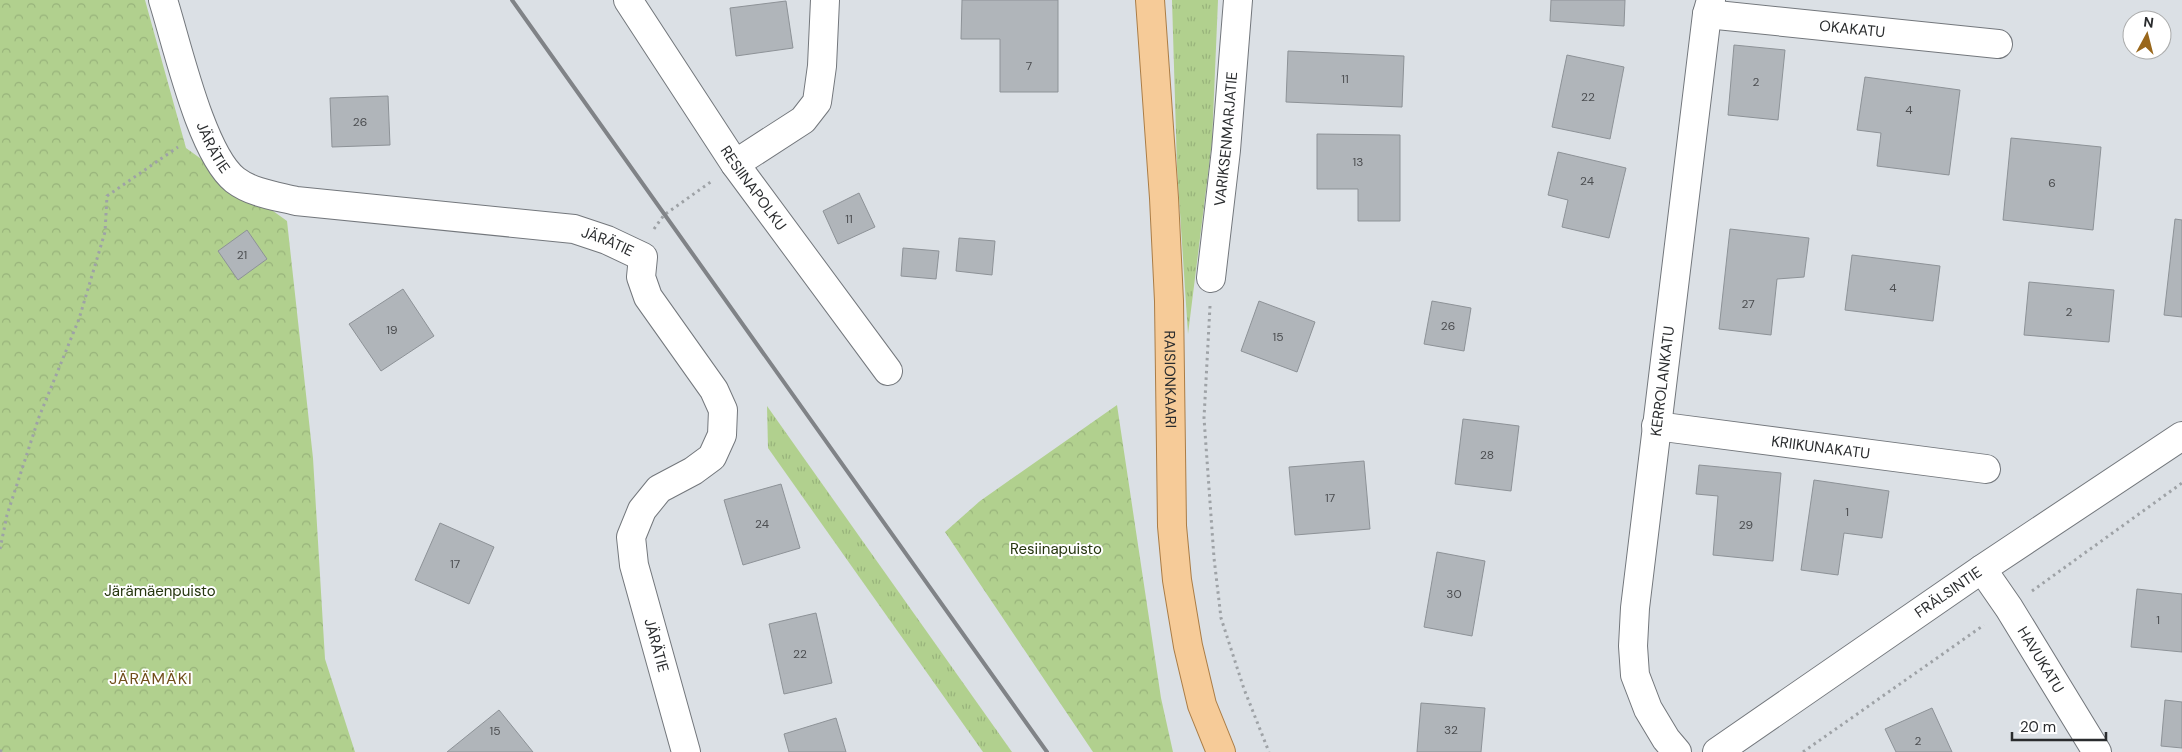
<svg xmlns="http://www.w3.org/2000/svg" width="2182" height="752" font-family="'DM Sans',sans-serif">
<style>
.grass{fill:url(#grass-tufts)}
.forest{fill:url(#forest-crowns)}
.building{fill:#b0b5ba;stroke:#8d9297}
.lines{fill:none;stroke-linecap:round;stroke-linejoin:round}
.minor-casing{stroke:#73777c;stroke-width:30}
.major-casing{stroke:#ab7d46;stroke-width:30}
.path{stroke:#9ea2a6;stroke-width:3;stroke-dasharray:2.5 4;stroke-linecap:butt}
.minor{stroke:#fff;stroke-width:28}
.major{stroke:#f6cb98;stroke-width:28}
.rail{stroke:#808387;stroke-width:4}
.labels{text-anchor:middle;stroke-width:4;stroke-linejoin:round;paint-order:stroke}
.number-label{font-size:12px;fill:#4c4e51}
.street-label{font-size:15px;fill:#2a2c2e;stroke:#fff}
.park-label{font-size:15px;fill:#26360f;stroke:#fff}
.neighbourhood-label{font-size:16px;letter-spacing:1px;fill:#704d1b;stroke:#fff}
</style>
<defs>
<pattern id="grass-tufts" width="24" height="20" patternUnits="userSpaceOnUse" patternTransform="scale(1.25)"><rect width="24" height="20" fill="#b1d08e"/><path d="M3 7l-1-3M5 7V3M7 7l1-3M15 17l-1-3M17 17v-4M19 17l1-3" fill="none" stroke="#98b37b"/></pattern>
<pattern id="forest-crowns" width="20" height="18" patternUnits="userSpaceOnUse" patternTransform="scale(1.25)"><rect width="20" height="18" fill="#b1d08e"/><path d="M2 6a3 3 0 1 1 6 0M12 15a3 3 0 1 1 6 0" fill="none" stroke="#98b37b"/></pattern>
</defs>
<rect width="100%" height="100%" fill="#dbe0e5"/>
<g class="grass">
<path d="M1172,0h46l-6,142 -24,192 -11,-167z"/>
<path d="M767,406l245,346h-29l-215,-304z"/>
</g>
<g class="forest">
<path d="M0,0h145l41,148 101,73 26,237 12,201 30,93h-355z"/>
<path d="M1117,405l44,293 12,54h-80l-148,-220 35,-31z"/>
</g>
<g class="building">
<path d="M962,0h96v92h-58v-53h-39z"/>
<path d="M1551,0h74l-1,26 -74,-5z"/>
<path d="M786,1l7,47 -57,8 -6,-48z"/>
<path d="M1734,45l51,5 -7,70 -50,-5z"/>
<path d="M1288,51l116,5 -2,51 -116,-5z"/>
<path d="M1567,55l57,12 -14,72 -58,-12z"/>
<path d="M1865,77l95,13 -11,85 -72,-9 4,-33 -24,-3z"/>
<path d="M388,96l2,49 -58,2 -2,-49z"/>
<path d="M1317,134l83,1v86h-42v-32h-41z"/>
<path d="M2011,138l90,9 -8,83 -90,-10z"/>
<path d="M1558,152l68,16 -17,70 -47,-11 6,-27 -20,-5z"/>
<path d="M859,193l16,34 -37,17 -15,-33z"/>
<path d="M2175,219l7,1v97l-18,-2z"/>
<path d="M1730,229l79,9 -5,39 -27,2 -6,56 -52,-6z"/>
<path d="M247,230l20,29 -29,21 -20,-29z"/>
<path d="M959,238l36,3 -3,34 -36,-4z"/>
<path d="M903,248l36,3 -3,28 -35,-3z"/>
<path d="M1852,255l88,11 -7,55 -88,-11z"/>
<path d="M2029,282l85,8 -5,52 -85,-7z"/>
<path d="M403,289l31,47 -53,35 -32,-47z"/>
<path d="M1259,301l56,21 -18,50 -56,-21z"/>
<path d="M1432,301l39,7 -7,43 -40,-7z"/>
<path d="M1463,419l56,7 -8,65 -56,-7z"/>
<path d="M1364,461l6,68 -75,6 -6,-68z"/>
<path d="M1699,465l82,8 -8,88 -60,-6 5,-59 -22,-2z"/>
<path d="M1814,480l75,11 -7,47 -38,-5 -6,42 -37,-5z"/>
<path d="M781,484l19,64 -57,17 -19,-65z"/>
<path d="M440,523l54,24 -25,57 -54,-24z"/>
<path d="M1437,552l48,9 -13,75 -48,-9z"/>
<path d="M2137,589l45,5v58l-51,-5z"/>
<path d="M816,613l16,70 -48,11 -15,-70z"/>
<path d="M2165,700l17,2v46l-21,-2z"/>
<path d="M1421,703l64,5 -4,44h-64z"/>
<path d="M1932,708l20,44h-56l-11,-23z"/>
<path d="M499,710l34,42h-86z"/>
<path d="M836,718l10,34h-57l-5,-18z"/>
</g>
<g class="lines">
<g class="minor-casing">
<g id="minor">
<path id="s1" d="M163,0c14,44 38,153 72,180 17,13 41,16 61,21l278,28 33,11 36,17 -2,20 7,20 66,93 9,20 -1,25 -10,22 -19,14 -34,18 -17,21 -11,27 3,28 52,187"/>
<path id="s2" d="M628,0l107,164 153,207"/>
<path id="s3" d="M1707,14l291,30"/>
<path d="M735,164l68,-44 14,-18 5,-36 3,-66"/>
<path id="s4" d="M1211,278l15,-128 12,-150"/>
<path id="s5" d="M1656,426l330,43"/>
<path id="s6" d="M1982,569l27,39 88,144"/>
<path id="s7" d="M1677,752l-11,-13 -18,-30 -13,-34 -2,-29 2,-38 72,-594 4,-14"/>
<path id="s8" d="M1717,752l265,-183 200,-133"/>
</g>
</g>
<g class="major-casing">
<g id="major">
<path id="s9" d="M1150,0l14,198 5,103 3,225 5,54 11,66 14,59 19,47"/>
</g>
</g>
<g class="path">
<path d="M654,229l10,-14 48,-34"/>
<path d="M1210,306l-6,112 10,140 7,60 23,71 25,63"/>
<path d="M0,549l7,-34 32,-98 40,-98 26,-87 2,-36 71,-49"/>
<path d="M2032,591l150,-108"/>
<path d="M0,750l2,2"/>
<path d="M1803,752l181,-127"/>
</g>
<use href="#minor" class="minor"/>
<use href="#major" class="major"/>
<path class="rail" d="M512,0l535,752"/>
</g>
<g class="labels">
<g class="number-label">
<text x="1029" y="70">7</text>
<text x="1345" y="83">11</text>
<text x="1756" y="86">2</text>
<text x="1588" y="101">22</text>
<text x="1909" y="114">4</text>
<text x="360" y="126">26</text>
<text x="1358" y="166">13</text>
<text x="1587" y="185">24</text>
<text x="2052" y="187">6</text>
<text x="849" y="223">11</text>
<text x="242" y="259">21</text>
<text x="1893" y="292">4</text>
<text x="1748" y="308">27</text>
<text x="2069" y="316">2</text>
<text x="1448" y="330">26</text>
<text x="392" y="334">19</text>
<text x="1278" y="341">15</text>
<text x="1487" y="459">28</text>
<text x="1330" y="502">17</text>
<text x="1847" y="516">1</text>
<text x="762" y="528">24</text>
<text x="1746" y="529">29</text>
<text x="455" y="568">17</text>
<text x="1454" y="598">30</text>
<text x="2158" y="624">1</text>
<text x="800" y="658">22</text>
<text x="1451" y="734">32</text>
<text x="495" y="735">15</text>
<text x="1918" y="745">2</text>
</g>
<g class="street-label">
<text dy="5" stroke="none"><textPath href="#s3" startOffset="146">OKAKATU</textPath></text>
<text dy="5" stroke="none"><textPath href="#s4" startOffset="140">VARIKSENMARJATIE</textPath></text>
<text dy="5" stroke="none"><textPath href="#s1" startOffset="156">JÄRÄTIE</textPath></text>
<text dy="5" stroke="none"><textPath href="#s2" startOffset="226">RESIINAPOLKU</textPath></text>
<text dy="5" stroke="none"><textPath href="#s1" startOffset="576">JÄRÄTIE</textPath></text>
<text dy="5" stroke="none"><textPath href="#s9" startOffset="380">RAISIONKAARI</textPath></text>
<text dy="5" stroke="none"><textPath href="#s7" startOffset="384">KERROLANKATU</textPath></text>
<text dy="5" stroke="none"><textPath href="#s5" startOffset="166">KRIIKUNAKATU</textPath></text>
<text dy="5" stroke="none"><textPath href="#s8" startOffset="281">FRÄLSINTIE</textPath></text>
<text dy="5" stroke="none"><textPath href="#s1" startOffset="1071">JÄRÄTIE</textPath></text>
<text dy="5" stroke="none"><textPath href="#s6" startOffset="108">HAVUKATU</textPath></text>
</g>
<g class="park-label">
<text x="1056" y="554">Resiinapuisto</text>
<text x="160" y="596">Järämäenpuisto</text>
</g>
<g class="neighbourhood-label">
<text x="151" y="684">JÄRÄMÄKI</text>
</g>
</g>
<g transform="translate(2147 35) rotate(7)"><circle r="24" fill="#ffffff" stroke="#aaabab"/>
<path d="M0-4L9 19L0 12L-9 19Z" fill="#99671b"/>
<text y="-8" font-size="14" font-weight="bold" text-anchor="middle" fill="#2a2c2e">N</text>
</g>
<path d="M2012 732v8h94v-8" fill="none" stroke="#2a2c2e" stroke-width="2.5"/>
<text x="2020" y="732" font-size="15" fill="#2a2c2e" stroke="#ffffff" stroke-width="4" paint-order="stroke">20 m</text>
</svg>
